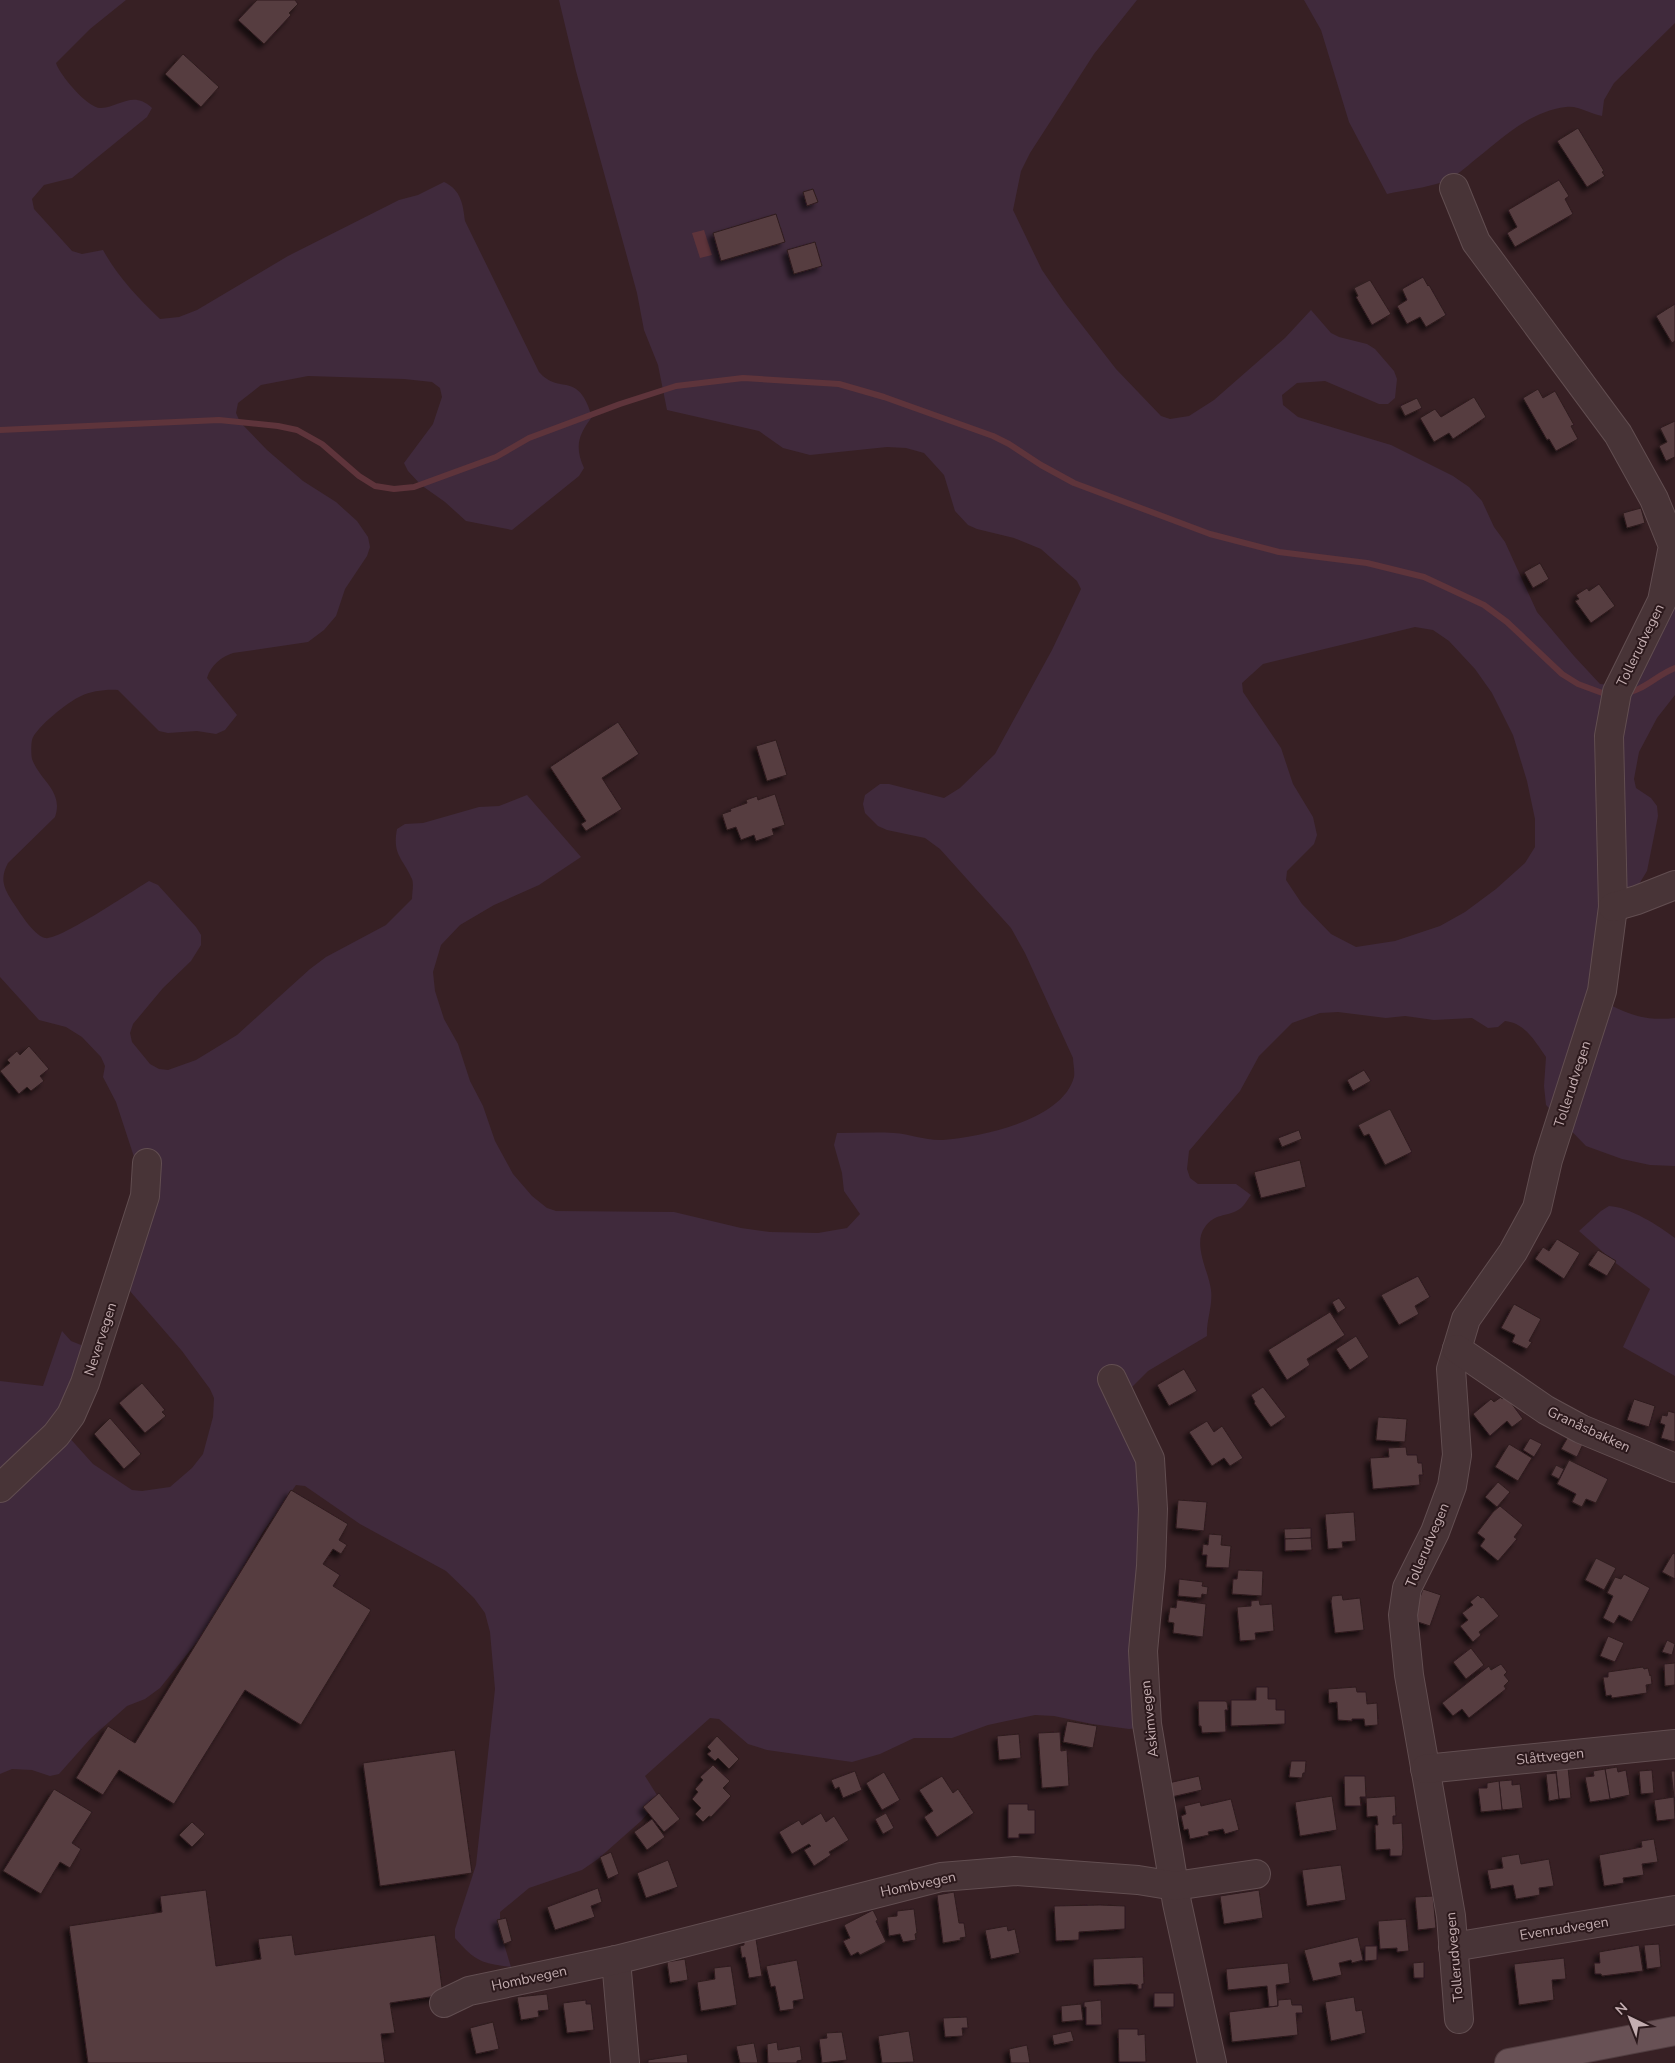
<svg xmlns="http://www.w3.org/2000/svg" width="1675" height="2063" font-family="'Nunito Sans',sans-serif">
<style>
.green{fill:#402a3c;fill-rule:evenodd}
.water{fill:#5e343b}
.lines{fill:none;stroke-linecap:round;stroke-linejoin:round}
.stream{stroke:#5e343b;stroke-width:6}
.building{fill:#573c41;stroke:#2e1b1e;filter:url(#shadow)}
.minor-casing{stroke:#624e51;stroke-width:30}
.major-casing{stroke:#513d40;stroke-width:30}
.minor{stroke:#483437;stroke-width:28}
.major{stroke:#685155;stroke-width:28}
.labels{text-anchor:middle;stroke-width:4;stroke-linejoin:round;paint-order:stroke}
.street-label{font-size:14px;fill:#c4aeb1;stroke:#2c191c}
</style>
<defs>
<filter id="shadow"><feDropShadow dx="-4.5" dy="4.5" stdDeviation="2.5" flood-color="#0009"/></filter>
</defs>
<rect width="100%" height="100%" fill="#372024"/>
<g class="green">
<path d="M0,0h126l-36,29 -34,34c3,11 32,46 45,45 19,-1 32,-18 51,0l-5,9 -75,61 -28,7 -12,14 2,10 38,42 10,3 21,-4c15,27 35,48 57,69l19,-2 18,-7 91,-54 111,-56 19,-5 26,-13c17,8 19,22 21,39l74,151c21,24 39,-3 53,45 -13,17 -18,29 -8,51l-5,8 -67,54 -46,-9 -21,-19 -24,-17 -13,-14 -4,-8 29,-39 9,-27 -2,-9 -8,-6 -28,-3 -96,-3 -47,9 -23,18 -2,10 4,9 27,28 36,31 33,21 21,19 11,16 2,10 -3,9 -22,33 -9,27 -12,14 -16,12 -75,11c-12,4 -22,12 -26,25l30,37 -12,15 -9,4 -19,-3 -29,2 -9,-2 -41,-41c-11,-1 -27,1 -37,6 -12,5 -46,32 -49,44 -1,4 -1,15 0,19 8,22 32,32 23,58l-47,46c-8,15 -5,24 4,38 7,10 21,34 33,37 14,3 87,-47 104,-57l9,4 38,42 5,8v10l-10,16 -28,27 -30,36 -3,9 2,9 18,22 9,5 9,1 28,-10 41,-25 73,-66 16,-12 60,-32 26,-26c0,-6 2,-15 0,-20 -9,-21 -20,-24 -15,-50l8,-5 18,-1 56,-16 20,-1 28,-11 54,62 -42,28 -45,20 -34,20 -19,20 -8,27 2,19 9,28 14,25 12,37 13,25 12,35 18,33 19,22 15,12 9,3 118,1 67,16 29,4 48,1 29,-5 13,-14 -16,-23 -2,-18 -8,-28 3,-12c19,0 39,-1 57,0 17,1 32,8 49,7 38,-3 120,-20 131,-63 1,-6 -1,-14 -1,-19l-48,-105 -14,-25 -71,-79 -15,-11 -38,-8 -9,-4 -13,-13 -2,-9 2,-9 15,-11h9l55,14 16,-10 35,-34 57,-104 29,-61 -4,-8 -36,-32 -27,-11 -37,-9 -9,-4 -13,-14 -11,-36 -20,-22 -18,-5 -19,-1 -77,8 -27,-7 -24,-17 -92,-21 -9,-45 -14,-35 -7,-37 -61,-222 -17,-71h578l-43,54 -64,99 -9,18 -8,39 29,60 22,32 52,67 45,47 9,3 19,-3 25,-16 71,-62 26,-28 20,23 8,4 28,7 8,5 19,22 3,8 -2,19 -7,6h-9l-54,-23 -28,2 -15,12 1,10 15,12 93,28 62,31 16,11 13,14 12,26 11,15 32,70 37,44 26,28 10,1 65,-126v136l-18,23 -18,34 -5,27 2,9 15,10 6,8 1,10 -11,55 -49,81 9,51c23,13 42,18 68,15v148l-25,-1 -28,-6 -36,-13 -40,-41 -2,-19 2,-29c-11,-16 -21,-34 -41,-36l-7,6 -10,1 -16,-10 -38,2 -29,-4 -19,2 -48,-6 -18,1 -28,10 -33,33 -19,35 -51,60 -2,18 3,9 8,6h38l15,11c-4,5 -8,13 -13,15 -12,7 -23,3 -33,17 -13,17 4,45 6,63 2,16 -5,31 -4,46l-59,35 -20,20 23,40 -12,297 -10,1 -37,-5 -38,-8 -19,-1 -47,10 -36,13h-38l-34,16 -28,8 -85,-12 -19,-6 -29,-25 -9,-1 -65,58 15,24 -19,21 -43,38 -16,11 -53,18 -29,24v19l11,36c-30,-4 -35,-5 -56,-29v-9l21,-64 19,-176 -5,-57 -5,-19 -11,-15 -28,-27 -86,-47 -55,-38 -9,-1 -33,47 -54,95 -49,61 -15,11 -18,7 -36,32 -32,36 -9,2 -18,-6 -20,-1 -12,5v-393l43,5 19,-55 9,10 10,4 9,18 -23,72 26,29 39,26 10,1 28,-4 22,-19 11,-14 10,-37 1,-19 -4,-9 -28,-38 -66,-76 14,-57 6,-55 -20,-61 -13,-25 2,-11 -4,-9 -19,-20 -16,-10 -27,-7 -39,-43zM1415,627l18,3 16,11 26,28 17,24 21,42 14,46 8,38v28l-10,16 -29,26 -31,23 -25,14 -45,15 -39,6 -25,-13 -29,-30 -16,-24 1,-9 27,-27 3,-9 -4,-18 -20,-33 -12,-36 -38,-56 -1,-9 21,-19z"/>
<path d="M1304,0h371v23l-61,60 -10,17 -2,16c-12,-2 -24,-11 -36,-9 -37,4 -67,34 -95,56 -8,7 -18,15 -28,19 -18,6 -38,8 -56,12l-38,-72 -28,-92z"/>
<path d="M1609,1206c21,1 50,20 66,32v138l-52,-29 27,-58 -37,-28 -34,-30 22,-20z"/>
</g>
<path class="water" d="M704,230l8,25 -12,3 -8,-25z"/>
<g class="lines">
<g class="stream">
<path d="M0,430l219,-10 59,6 19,4 25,14 37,32 16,10 19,3 20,-2 82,-30 33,-19 91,-34 56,-18 67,-8 96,6 45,13 109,39 16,8 32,21 33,18 136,51 69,18 88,11 57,14 60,28 23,17 55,52 16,10 27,10h4"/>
<path d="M1624,693c18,-1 34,-19 51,-25"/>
</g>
</g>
<g class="building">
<path d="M257,0h38l3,4 -9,9 2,2 -27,29 -26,-24z"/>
<path d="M183,54l36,33 -18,20 -36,-33z"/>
<path d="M1578,128l26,43 -2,1 3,4 -18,11 -30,-46z"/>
<path d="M1559,180l10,16 -4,3 8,15 -58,33 -8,-14 10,-6 -9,-17z"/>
<path d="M813,189l5,13 -11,4 -4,-14z"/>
<path d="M776,214l9,28 -64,19 -8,-28z"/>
<path d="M815,242l7,24 -28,8 -7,-24z"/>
<path d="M1423,277l5,9 1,-1 17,30 -20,12 -6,-10 -13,7 -10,-18 10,-6 -5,-11z"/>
<path d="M1370,280l21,34 -19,11 -16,-28 2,-1 -4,-8z"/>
<path d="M1675,304v37l-3,2 -16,-27z"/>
<path d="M1538,389l5,9 12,-7 19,34 -3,1 7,13 -22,12 -7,-12 -2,1 -24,-42z"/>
<path d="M1474,397l12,20 -33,22 -4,-6 -15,9 -14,-24 15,-9 6,8z"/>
<path d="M1417,398l5,10 -17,8 -5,-10z"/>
<path d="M1675,421v36l-9,4 -7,-15 8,-4 -7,-14z"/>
<path d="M1641,508l4,15 -18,5 -4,-15z"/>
<path d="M1540,563l9,16 -16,9 -9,-16z"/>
<path d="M1599,584l16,22 -24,17 -16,-22 4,-2 -3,-4 11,-7 2,3z"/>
<path d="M618,722l21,32 -37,24 20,31 -36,22 -5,-7 5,-3 -36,-54z"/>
<path d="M776,740l11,35 -20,6 -11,-35z"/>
<path d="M775,794l10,31 -13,4 2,6 -18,6 -2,-6 -13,5 -5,-13 -9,3 -5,-16 9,-3 -1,-2 17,-6 -1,-3 11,-4 1,4z"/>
<path d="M29,1046l20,23 -9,7 4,5 -13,10 -4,-4 -8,7 -19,-23 10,-8 -3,-3 10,-9 3,4z"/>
<path d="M1364,1070l7,11 -18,10 -6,-11z"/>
<path d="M1390,1109l22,43 -27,13 -16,-31 -5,2 -6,-11z"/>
<path d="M1299,1130l3,9 -20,8 -4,-9z"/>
<path d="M1300,1160l6,27 -45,11 -7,-26z"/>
<path d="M1557,1239l23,14 -16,26 -29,-20 8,-12 6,4z"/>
<path d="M1598,1250l18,11 -9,15 -19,-11z"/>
<path d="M1418,1276l12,21 -15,9 4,8 -20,11 -18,-30z"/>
<path d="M1339,1298l7,10 -8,5 -6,-11z"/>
<path d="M1514,1304l27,15 -12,22 3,1 -5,7 -15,-7 3,-7 -14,-7z"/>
<path d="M1330,1312l15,23 -38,24 3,6 -23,15 -19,-30z"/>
<path d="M1356,1336l13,21 -19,13 -14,-21z"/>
<path d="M1184,1369l13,22 -28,15 -12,-21z"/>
<path d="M142,1383l23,27 -3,2 4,4 -21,17 -26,-30z"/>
<path d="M1263,1387l23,30 -15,10 -17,-24 1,-1 -4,-7z"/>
<path d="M1506,1396l17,23 -11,8 -5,-6 -17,15 -17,-22 18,-15 3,3 7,-5 1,2z"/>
<path d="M1634,1399l21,7 -6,21 -22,-7z"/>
<path d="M1668,1411l7,2v29l-14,-4 4,-13 -5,-2 2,-8 5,1z"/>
<path d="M1378,1417l29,2 -2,23 -29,-2z"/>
<path d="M110,1418l31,36 -17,15 -30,-35z"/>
<path d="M1207,1421l7,11 8,-6 21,32 -13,8 -6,-8 -12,8 -23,-34z"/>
<path d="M1569,1435l15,7 -7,15 -16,-8z"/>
<path d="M1530,1438l12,6 -8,13 -11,-7z"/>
<path d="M1509,1444l23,14 -14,23 -23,-14z"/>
<path d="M1406,1447l1,8h10l1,8h4l1,12h-4l1,10 -47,4 -3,-31 19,-1 -1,-9z"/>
<path d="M1569,1460l39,19 -12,24 -10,-4 -4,8 -10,-5 4,-8 -19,-10z"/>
<path d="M1556,1465l8,4 -5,10 -8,-4z"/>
<path d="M1498,1482l12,10 -13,15 -12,-10z"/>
<path d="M291,1490l57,34 -9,16 8,5 -6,9 -8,-5 -10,15 17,11 -7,11 38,24 -70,115 -56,-35 -71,114 -55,-34 -16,25 -27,-17 32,-52 27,17z"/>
<path d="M1178,1500l29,2 -3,29 -28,-3z"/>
<path d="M1500,1506l23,19 -9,12 3,2 -19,22 -18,-15 5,-7 -8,-6 16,-21z"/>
<path d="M1354,1512l2,29 -14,1 1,6 -15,1 -3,-35z"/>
<path d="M1311,1528v10l-26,1 -1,-10z"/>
<path d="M1209,1534l13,1 -1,10 10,1 -2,22 -23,-1 1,-12h-5l1,-11 5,1z"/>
<path d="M1311,1538l1,12 -27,1v-12z"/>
<path d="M1673,1553l2,1v25l-13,-7z"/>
<path d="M1596,1558l20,10 -12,22 -19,-10z"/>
<path d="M1238,1570l25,1 -1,25 -30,-2 1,-15h4z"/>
<path d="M1624,1574l26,14 -18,34 -13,-7 -5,9 -11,-6 10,-22 -6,-3 8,-16 6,2z"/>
<path d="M1179,1579l24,3 -1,4 6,1 -1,8 -5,-1 -1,4 -23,-2z"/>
<path d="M1423,1589l18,6 -11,31 -18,-6z"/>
<path d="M1342,1595l1,5 17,-2 4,32 -29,3 -4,-32 1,-5z"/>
<path d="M1478,1595l3,3 2,-1 16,19 -20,16 2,3 -8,7 -13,-16 8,-6 -6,-7 11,-8 -3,-3z"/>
<path d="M1177,1600l29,4 -3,33 -30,-4 1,-10 -6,-1 2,-15 6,1z"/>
<path d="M1259,1600l1,5 12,-1 2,27 -19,2 1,7 -16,1 -3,-34 14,-1v-5z"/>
<path d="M1608,1636l16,7 -9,19 -15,-6z"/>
<path d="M1667,1640l8,4 -3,11 -10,-3z"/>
<path d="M1471,1648l13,17 -18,14 -13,-17z"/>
<path d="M1675,1663v22l-10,1 -1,-22z"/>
<path d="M1501,1664l6,8 -3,3 5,6 -5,5 2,3 -37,29 -7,-9 -9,7 -11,-13 47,-37 2,4z"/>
<path d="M1643,1667l1,2 4,-1 2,8 1,-1 1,9 -6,1 1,8 -35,5 -1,-3 -5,1 -3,-19h5v-5z"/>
<path d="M1256,1687h12v12h8v11h9v14l-54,2v-26h25z"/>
<path d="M1356,1687l1,5h9l1,12 10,-1 1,22 -13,1 -1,-7h-12v2l-14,-1 -1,-18 -8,1 -1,-14z"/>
<path d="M1198,1701h27l2,1 1,8h-3l1,22 -24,1 -1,-7h-2z"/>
<path d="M1067,1721l30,5 -4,22 -30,-6z"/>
<path d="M1060,1732l1,19 6,-1 2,36 -27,2 -4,-55z"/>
<path d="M1019,1734l2,24 -22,2 -2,-24z"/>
<path d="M717,1736l22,23 -10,10 -11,-11 -3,3 -8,-7 4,-3 -4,-4z"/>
<path d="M455,1750l17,123 -92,13 -17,-123z"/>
<path d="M1291,1761h15l-1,12h-2l-1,5 -13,-1z"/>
<path d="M713,1765l17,16 -7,7 8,8 -20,21 -2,-1 -6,6 -8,-8 6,-6 -9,-9 6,-7 -3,-3 8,-9 -3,-3z"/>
<path d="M1568,1767l3,31 -12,1 -3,-30z"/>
<path d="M1617,1767l1,5 8,-2 4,25 -20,4 -5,-30z"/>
<path d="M1605,1769l5,30 -20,3 -5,-25 9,-1 -1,-5z"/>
<path d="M1652,1770l2,23 -13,1 -2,-23z"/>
<path d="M855,1771l7,19 -19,8 -4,-11 -4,2 -4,-9z"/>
<path d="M1671,1771h4v33l-1,-7z"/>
<path d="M884,1772l16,28 -18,10 -16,-27z"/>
<path d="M1556,1773l3,26 -10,2 -3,-27z"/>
<path d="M942,1776l11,17 5,-4 16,24 -37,24 -13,-20 9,-6 -14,-21z"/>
<path d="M1199,1776l3,14 -35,8 -3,-14z"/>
<path d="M1344,1776h21l1,21h-6l1,9h-16z"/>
<path d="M1512,1780v5l8,-1 3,24 -21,2 -3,-29z"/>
<path d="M1499,1781l3,29 -21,2 -3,-24h9v-5z"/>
<path d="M54,1789l38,23 -20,31 9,6 -11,19 -10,-6 -19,32 -38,-23z"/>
<path d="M659,1793l21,26 -16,13 -21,-25z"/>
<path d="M1332,1796l5,34 -37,6 -5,-34z"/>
<path d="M1395,1796l1,20h-3v8l9,-1 1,25 -1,8h-12v-7l-14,1 -1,-25h3l-1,-9 -10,1 -1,-19z"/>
<path d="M1674,1797l1,22 -18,2 -3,-21z"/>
<path d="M1231,1799l8,31 -14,4 -2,-5 -15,3 1,3 -19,4 -2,-10 -4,1 -3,-14 5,-2 -2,-8 16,-4 1,4z"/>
<path d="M1008,1804h20v6h7v24h-16v4h-11z"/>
<path d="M821,1813l5,9 8,-6 15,24 -20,12 2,3 -17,11 -10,-16 7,-4 -2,-2 -17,10 -13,-22 20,-12 3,5z"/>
<path d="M886,1813l8,15 -11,6 -8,-15z"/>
<path d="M652,1819l13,18 -18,13 -13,-18z"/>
<path d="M192,1822l13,12 -13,13 -13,-12z"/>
<path d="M1654,1839l4,23 -16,2 2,11 -21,3 1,5 -20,3 -5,-31 43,-8 -1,-6z"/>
<path d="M611,1852l8,22 -11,5 -8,-22z"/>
<path d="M1519,1854l2,10 28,-5 5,27 -15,2 1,7 -24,4 -3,-14 -22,4 -4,-19 16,-2 -2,-11z"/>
<path d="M668,1860l10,27 -32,11 -9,-25z"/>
<path d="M1341,1865l5,35 -39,6 -5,-36z"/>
<path d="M598,1888l4,14 -11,4 4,11 -40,13 -8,-23z"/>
<path d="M206,1890l10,76 45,-7 -3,-20 34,-4 3,20 140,-20 8,60 -53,8 5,30 -14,1 4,29h-297l-19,-137 93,-14 -2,-16z"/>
<path d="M1259,1890l4,28 -39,6 -4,-28z"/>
<path d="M954,1892l5,31h5l2,14 -6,1 1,2 -18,3 -6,-48z"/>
<path d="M1433,1896l3,32 -18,2 -3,-33z"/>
<path d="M1100,1905l25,1v23l-46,3v8l-23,1 -2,-35z"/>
<path d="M914,1909l3,24 -2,1 1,6 -13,2 -3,-8 -11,2 -2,-19 10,-1v-5z"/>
<path d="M873,1910l5,10 -2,1 10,21 -26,13 -2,-3 -7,4 -8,-15 7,-3 -6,-13z"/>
<path d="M506,1918l6,23 -8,3 -7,-24z"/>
<path d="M1406,1919l3,32 -12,1v-4l-17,1 -2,-28z"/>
<path d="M1007,1926l1,5 7,-2 5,24 -29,6 -6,-29z"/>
<path d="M1358,1937l5,23 -11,3 -1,-3 -12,3 3,12 -29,6 -9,-31z"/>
<path d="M756,1939l6,37 -13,2 -4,-21 -3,1 -2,-12 4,-1v-4z"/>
<path d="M1659,1944l2,23 -14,2 -3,-24z"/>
<path d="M1639,1945l4,26 -41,5 -1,-2h-6l-1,-11h6l-1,-11z"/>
<path d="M1365,1946h12v14l-12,1z"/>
<path d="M1143,1957l1,27h-2v5h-4v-4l-7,-1 -37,2 -1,-27z"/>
<path d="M1564,1958l2,21 -14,1 2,20 -35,5 -5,-41z"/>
<path d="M685,1959l3,21 -18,3 -3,-21z"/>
<path d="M797,1960l7,39 -11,2 1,8 -14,2 -5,-25 -4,1 -5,-21z"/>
<path d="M1424,1962v16h-10l-1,-15z"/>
<path d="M1288,1963l2,20 -14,2 2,21 -9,1 -2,-21 -39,4 -2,-21z"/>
<path d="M731,1966l6,39 -36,6 -4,-29 18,-3 -1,-11z"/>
<rect x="1154" y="1993" width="20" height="14"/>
<path d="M547,1994l2,16 -11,1 1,6 -18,3 -4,-23z"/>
<path d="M1354,1997l2,14 6,-1 4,23 -35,8 -6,-39z"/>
<path d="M1291,1999l1,6h10l1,8h-7l2,22 -66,7 -3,-30 49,-6v-6z"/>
<path d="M586,2000v4h5l3,26 -27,3 -4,-30z"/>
<path d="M1101,2000l1,25h-16v-18h-2v-5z"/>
<path d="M1081,2004l2,16 -21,2 -1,-16z"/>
<path d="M967,2017l1,11h-6l1,8 -18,1 -2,-19z"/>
<path d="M493,2022l6,27 -23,5 -6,-26z"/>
<path d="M1118,2029h20v6l7,-1 1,28h-27z"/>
<path d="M909,2031l5,31 -32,1 -4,-27z"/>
<path d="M1071,2031l3,10 -20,4 -2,-10z"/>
<path d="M842,2032l5,28 -25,3 -3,-24 8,-1 -1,-5z"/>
<path d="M777,2042l1,8 22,-4 2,14 -5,1v2h-29l-1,-19z"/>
<path d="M754,2043l4,20h-18l-4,-17z"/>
<path d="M1027,2045l3,18h-19l-2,-14z"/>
<path d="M687,2054l1,9h-40v-3z"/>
</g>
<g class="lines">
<g class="minor-casing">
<g id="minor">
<path d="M1454,188l22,54 142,192 36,65 19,47 -11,55 -45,91 -8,44 4,171 -11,84 -54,169 -11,48 -24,44 -47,67 -15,50 6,86 -5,31 -17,46 -28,56 -4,27 6,60 42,241 8,103"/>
<path d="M1613,907l24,-7 38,-15"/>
<path d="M1457,1349l89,61 35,19 94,39"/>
<path d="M1112,1379l38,80 3,50 -2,57 -8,85 4,73 30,179 35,160"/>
<path d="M0,1488l56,-53 15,-20 14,-32 60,-187 2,-33"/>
<path d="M1425,1769l250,-25"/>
<path d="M1453,1947l222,-37"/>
<path d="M616,1960l9,103"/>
<path d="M444,2003l25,-12 147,-31 325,-83 74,-6 123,9 37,6 81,-12"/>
</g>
</g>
<g class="major-casing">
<path id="major" d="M1509,2063l166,-32"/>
</g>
<use href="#minor" class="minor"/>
<use href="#major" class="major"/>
</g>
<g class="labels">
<g class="street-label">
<text transform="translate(1640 645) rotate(-64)" y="5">Tollerudvegen</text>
<text transform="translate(1572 1084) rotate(-72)" y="5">Tollerudvegen</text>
<text transform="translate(100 1339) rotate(-72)" y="5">Nevervegen</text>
<text transform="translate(1589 1429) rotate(25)" y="5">Granåsbakken</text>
<text transform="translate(1427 1545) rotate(-67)" y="5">Tollerudvegen</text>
<text transform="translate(1149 1719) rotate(-96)" y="5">Askimvegen</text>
<text transform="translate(1550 1756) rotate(-6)" y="5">Slåttvegen</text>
<text transform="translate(918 1884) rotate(-12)" y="5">Hombvegen</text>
<text transform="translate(1564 1928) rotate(-9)" y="5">Evenrudvegen</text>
<text transform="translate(1454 1957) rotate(-95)" y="5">Tollerudvegen</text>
<text transform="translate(529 1978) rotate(-12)" y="5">Hombvegen</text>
</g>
</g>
<g transform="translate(1630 2018) rotate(317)" stroke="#2c191c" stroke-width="4" paint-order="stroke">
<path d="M0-4L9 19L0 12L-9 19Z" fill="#c4aeb1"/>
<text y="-8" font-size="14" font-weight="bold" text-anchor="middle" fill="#c4aeb1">N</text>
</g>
</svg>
